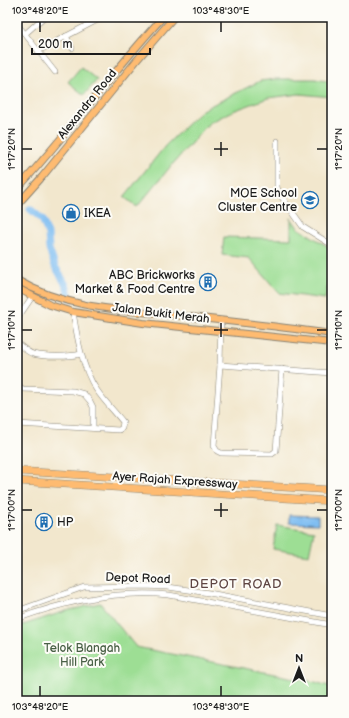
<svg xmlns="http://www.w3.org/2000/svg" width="349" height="718" font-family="'Balsamiq Sans',sans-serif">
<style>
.green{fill:#9dde94;stroke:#5c7d58}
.water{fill:url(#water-waves);stroke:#4d6c87}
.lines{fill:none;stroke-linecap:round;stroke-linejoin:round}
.river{stroke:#7ebdf2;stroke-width:7}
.minor-casing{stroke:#878274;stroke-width:6}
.major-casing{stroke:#878274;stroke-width:8}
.highway-casing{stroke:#878274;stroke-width:8}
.minor{stroke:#fff;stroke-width:5}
.major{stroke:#febb71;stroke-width:6}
.highway{stroke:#febb71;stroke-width:7}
.ticks{fill:none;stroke:#1c1c1c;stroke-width:1.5}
.labels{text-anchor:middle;stroke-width:4;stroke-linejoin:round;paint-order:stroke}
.street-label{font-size:12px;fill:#1c1c1c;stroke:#fdfcf7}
.poi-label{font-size:12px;fill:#1c1c1c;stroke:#fdfcf7;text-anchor:end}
.park-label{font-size:12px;fill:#496046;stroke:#fdfcf7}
.neighbourhood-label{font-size:13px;letter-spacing:1px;fill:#5e4542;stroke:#fdfcf7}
.neatline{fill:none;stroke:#1c1c1c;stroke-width:1.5}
.ticks-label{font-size:10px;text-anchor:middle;fill:#1c1c1c}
</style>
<defs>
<pattern id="water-waves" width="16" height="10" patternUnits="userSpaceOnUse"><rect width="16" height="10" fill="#7ebdf2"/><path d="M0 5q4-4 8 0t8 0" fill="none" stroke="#6ca2cf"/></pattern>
</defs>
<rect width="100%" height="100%" fill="#fdfcf7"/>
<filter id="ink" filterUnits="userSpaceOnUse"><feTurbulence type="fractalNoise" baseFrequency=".025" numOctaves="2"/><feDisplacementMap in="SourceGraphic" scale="8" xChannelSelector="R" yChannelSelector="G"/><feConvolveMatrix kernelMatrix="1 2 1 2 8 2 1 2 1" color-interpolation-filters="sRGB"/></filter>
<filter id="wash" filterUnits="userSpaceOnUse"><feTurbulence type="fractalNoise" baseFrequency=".012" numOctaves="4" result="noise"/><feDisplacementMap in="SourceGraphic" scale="16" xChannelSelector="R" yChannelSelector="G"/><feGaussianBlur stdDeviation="0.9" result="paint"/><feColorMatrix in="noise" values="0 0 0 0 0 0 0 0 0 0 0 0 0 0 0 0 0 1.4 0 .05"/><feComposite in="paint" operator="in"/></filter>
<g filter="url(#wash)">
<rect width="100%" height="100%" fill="#f2e7cd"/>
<g class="green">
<path d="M81,67l16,13 -13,15 -16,-13z"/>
<path d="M276,79h39l17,3v15l-33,-3 -31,4 -35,13 -24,12 -38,43 -34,41 -13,-10 42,-52 36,-35 58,-29z"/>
<path d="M291,218l7,10 34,21v16l-7,34 -46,-6 -30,-35 -27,-3 2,-18 67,2z"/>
<path d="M277,525l37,6 -5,24 -36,-6z"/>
<path d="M100,603l36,44 179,35 17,5v14h-315v-74l49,-16z"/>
</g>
<path class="water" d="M289,515l29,1v8l-29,-1z"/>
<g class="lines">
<path class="river" d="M30,209l12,10 6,15 1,15 6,17 11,19 4,13"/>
</g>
</g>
<g filter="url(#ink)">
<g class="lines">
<g class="minor-casing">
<g id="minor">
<path d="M17,24l38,48"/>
<path d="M25,34l19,-17"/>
<path d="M66,36l6,12"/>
<path d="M38,51l65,-34"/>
<path d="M277,141v46l2,6 24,34 29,18"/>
<path d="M17,319l15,-22"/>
<path d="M221,320l-1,45 -6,81 3,5 4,2 51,1 4,-3 6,-82"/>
<path d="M17,343c5,4 10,9 16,11 11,3 37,3 48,0"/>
<path d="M220,365l112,8"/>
<path d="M17,385l6,4 50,2 11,3 6,7 3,6v21"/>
<path d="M17,424l102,6 3,-2 1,-6c-9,-11 -19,-21 -27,-33 -14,-21 -19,-53 -23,-77"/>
<path d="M17,611l67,-24 59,-1 25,1 41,6 123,23"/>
<path d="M17,619c49,-18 100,-29 152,-24l163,30"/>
</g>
</g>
<g class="major-casing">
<g id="major">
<path d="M17,189c51,-55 95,-117 146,-172"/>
<path d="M17,205l25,-28 95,-117 37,-43"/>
<path d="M17,280c52,31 115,30 173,37 48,5 95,10 142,17"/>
<path d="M17,288l33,17 23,7 70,11 189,20"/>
</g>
</g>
<g class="highway-casing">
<g id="highway">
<path d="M17,471l315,19"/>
<path d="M17,481l315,20"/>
</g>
</g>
<use href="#minor" class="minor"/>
<use href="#major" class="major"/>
<use href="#highway" class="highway"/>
</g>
</g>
<path class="ticks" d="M40,22v10M221,22v10M221,142v14M22,149h10M214,149h14M317,149h10M221,323v14M22,330h10M214,330h14M317,330h10M221,503v14M22,510h10M214,510h14M317,510h10M40,686v10M221,686v10"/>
<defs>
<g id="school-ring" transform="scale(0.9)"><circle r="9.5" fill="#fdfcf7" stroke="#1f6fb2" stroke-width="1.5"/><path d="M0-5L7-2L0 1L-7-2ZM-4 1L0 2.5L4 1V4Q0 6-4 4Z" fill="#1f6fb2"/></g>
<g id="shop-ring" transform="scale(0.9)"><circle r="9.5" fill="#fdfcf7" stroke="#1f6fb2" stroke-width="1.5"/><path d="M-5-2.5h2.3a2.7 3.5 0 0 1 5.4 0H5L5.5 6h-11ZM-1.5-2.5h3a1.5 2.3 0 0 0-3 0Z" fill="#1f6fb2"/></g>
<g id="building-ring" transform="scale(0.9)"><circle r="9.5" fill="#fdfcf7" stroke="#1f6fb2" stroke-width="1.5"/><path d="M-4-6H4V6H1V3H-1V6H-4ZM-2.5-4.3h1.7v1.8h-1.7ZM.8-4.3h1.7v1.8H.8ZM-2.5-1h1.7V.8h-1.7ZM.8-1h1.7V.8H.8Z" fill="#1f6fb2"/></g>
</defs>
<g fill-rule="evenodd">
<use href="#school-ring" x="310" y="200"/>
<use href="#shop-ring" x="71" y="213"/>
<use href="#building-ring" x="208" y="282"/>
<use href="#building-ring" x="44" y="522"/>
</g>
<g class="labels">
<g class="street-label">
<text transform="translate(87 104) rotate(-51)" y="4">Alexandra Road</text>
<text transform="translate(161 313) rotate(7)" y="4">Jalan Bukit Merah</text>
<text transform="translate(175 480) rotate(4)" y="4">Ayer Rajah Expressway</text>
<text transform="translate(138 578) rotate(2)" y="4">Depot Road</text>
</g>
<g class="poi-label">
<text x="297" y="197">MOE School<tspan x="297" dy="14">Cluster Centre</tspan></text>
<text x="84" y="217" text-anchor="start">IKEA</text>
<text x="195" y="279">ABC Brickworks<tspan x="195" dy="14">Market &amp; Food Centre</tspan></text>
<text x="57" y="526" text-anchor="start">HP</text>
</g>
<g class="park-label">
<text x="82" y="652">Telok Blangah<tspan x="82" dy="14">Hill Park</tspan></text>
</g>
<g class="neighbourhood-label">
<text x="236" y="588">DEPOT ROAD</text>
</g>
</g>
<rect width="349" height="718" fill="none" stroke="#fdfcf7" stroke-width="44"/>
<g transform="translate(299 668)" stroke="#fdfcf7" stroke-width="3" paint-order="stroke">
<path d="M0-3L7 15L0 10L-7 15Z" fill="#1c1c1c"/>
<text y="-6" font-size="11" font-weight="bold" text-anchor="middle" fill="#1c1c1c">N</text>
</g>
<path d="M32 48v6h118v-6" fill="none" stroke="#1c1c1c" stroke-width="2"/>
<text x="38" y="48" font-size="12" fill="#1c1c1c" stroke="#fdfcf7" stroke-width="3" paint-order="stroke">200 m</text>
<rect x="22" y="22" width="305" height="674" class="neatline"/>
<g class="ticks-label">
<text x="40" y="14">103°48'20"E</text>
<text x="221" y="14">103°48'30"E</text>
<text transform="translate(11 149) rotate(-90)" y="4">1°17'20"N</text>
<text transform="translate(338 149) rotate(-90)" y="4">1°17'20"N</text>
<text transform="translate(11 330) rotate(-90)" y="4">1°17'10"N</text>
<text transform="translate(338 330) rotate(-90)" y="4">1°17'10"N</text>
<text transform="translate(11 510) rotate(-90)" y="4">1°17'00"N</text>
<text transform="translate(338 510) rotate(-90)" y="4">1°17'00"N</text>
<text x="40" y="710">103°48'20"E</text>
<text x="221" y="710">103°48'30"E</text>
</g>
</svg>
